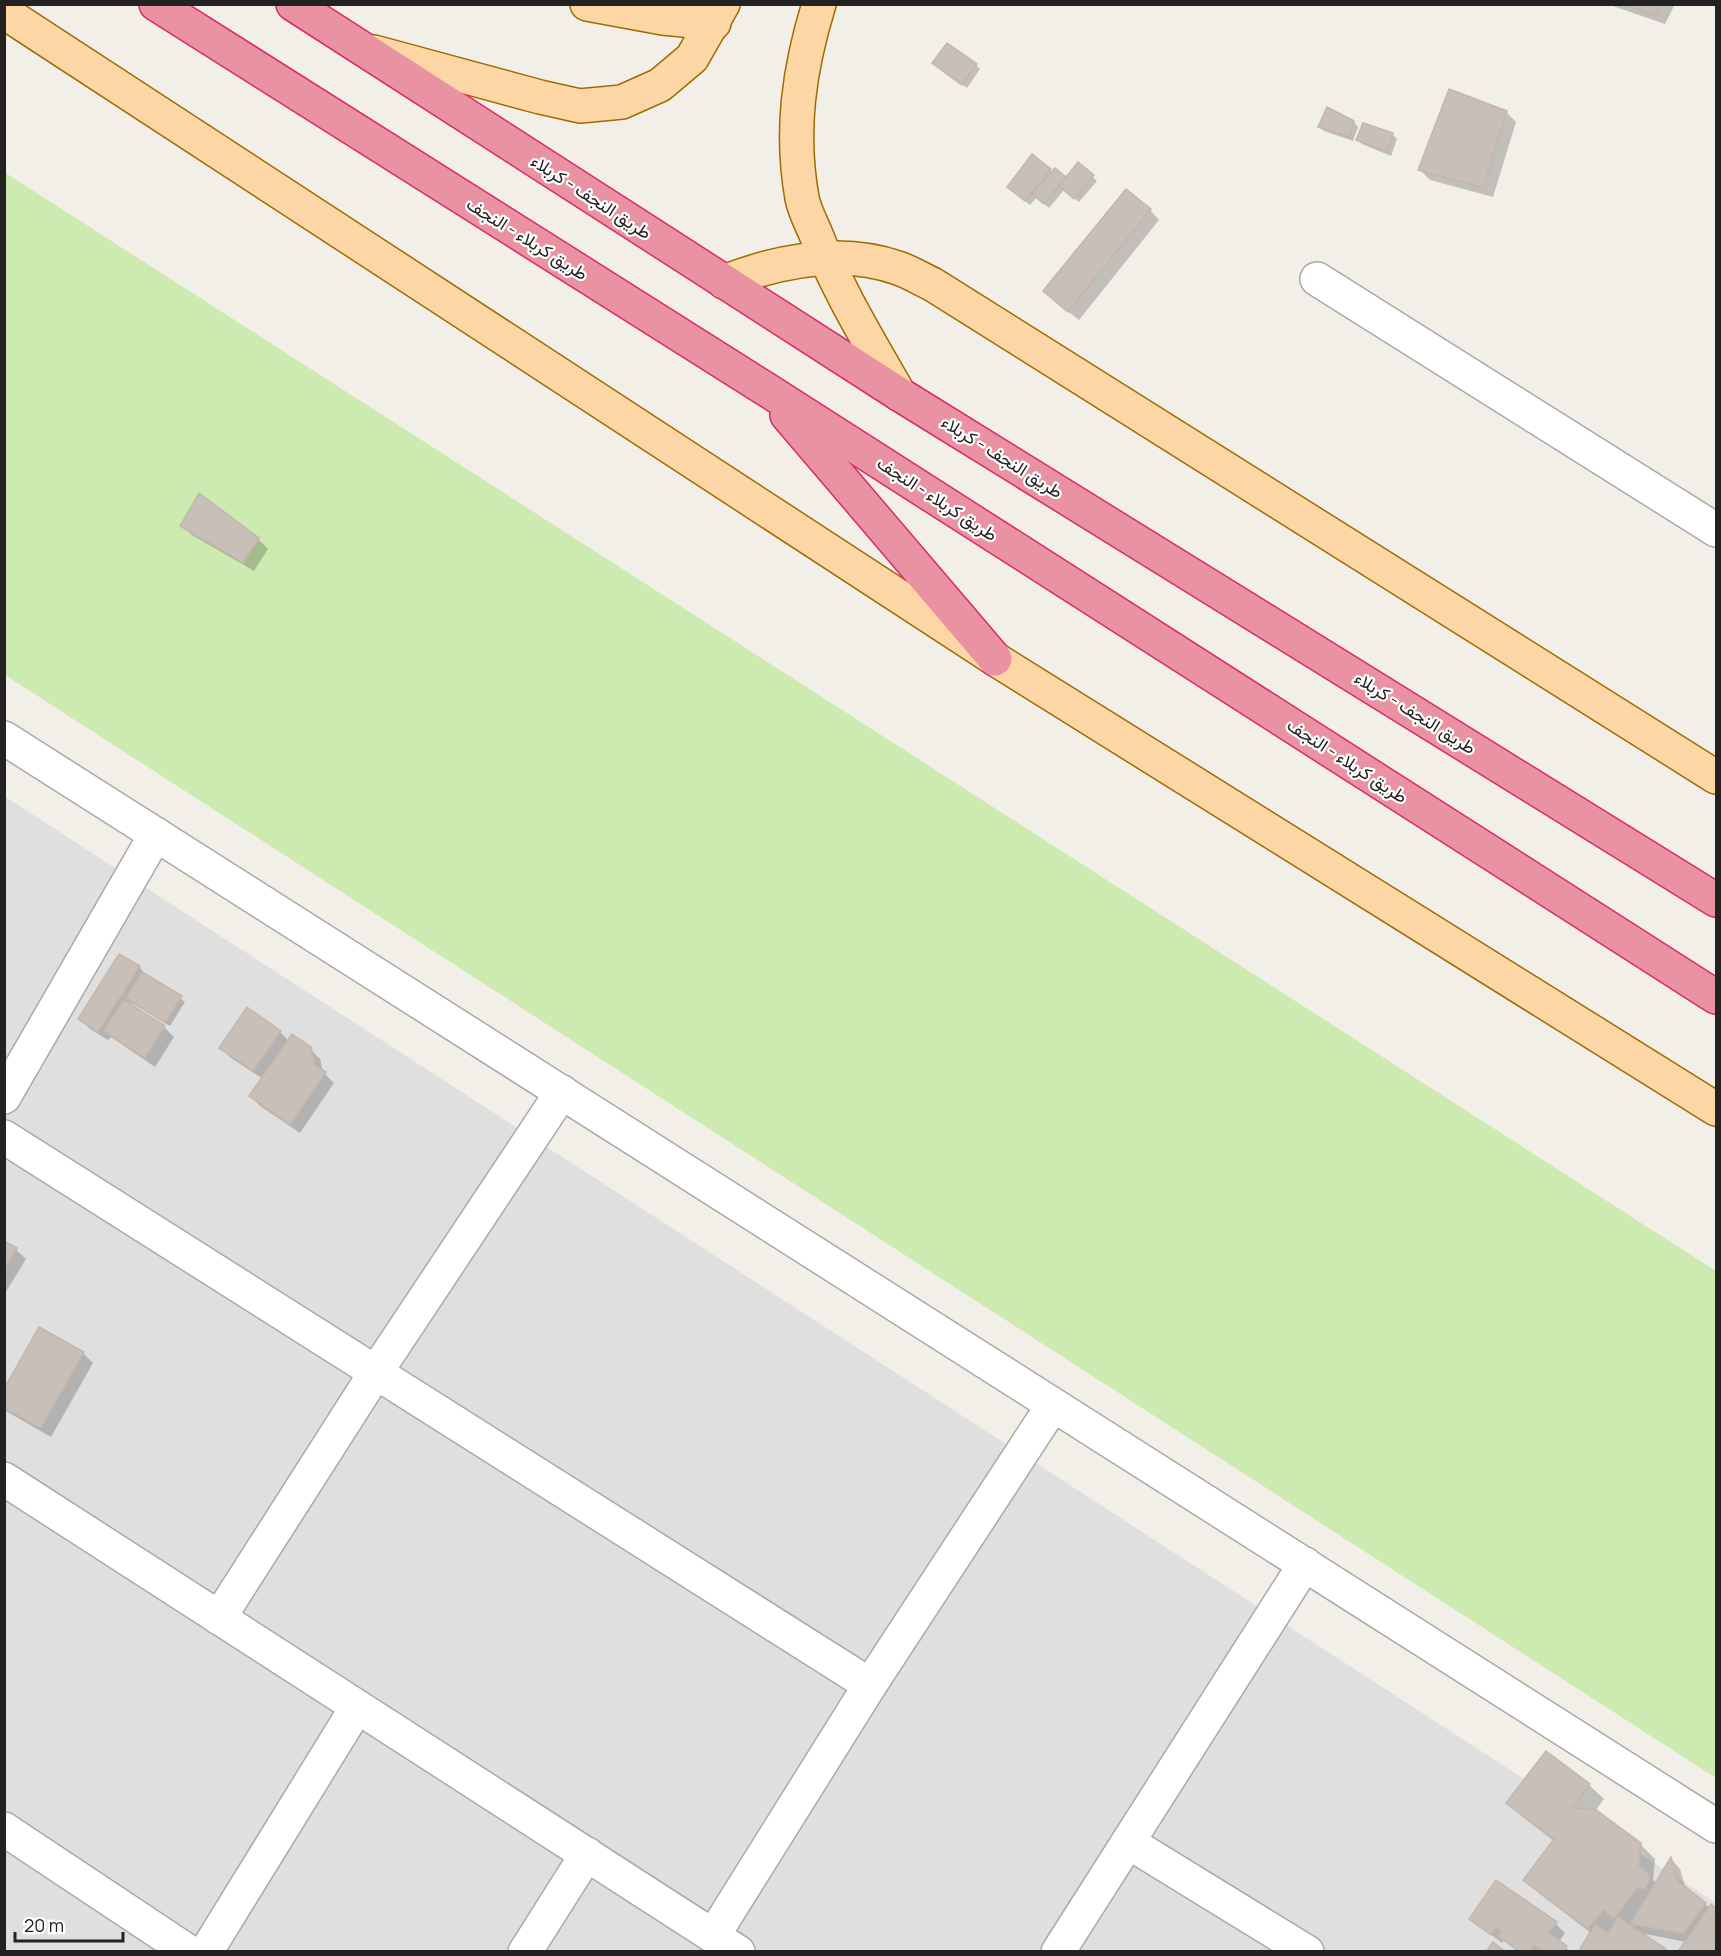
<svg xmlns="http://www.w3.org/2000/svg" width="1721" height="1956" font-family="Manrope,Vazirmatn,sans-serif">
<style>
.residential{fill:#e0dfdf}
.grass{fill:#cdebb0}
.shadow{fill:#0003}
.building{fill:#c7bfb8;stroke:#c4b6ab;stroke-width:1.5}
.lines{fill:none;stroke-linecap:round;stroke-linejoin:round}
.minor-casing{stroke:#a9a9a9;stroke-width:36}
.major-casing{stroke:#a06b00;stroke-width:36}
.highway-casing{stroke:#dc2a67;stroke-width:36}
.minor{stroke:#fff;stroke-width:33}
.major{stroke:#fcd6a4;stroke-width:33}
.highway{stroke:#e892a2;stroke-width:33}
.labels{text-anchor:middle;stroke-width:4.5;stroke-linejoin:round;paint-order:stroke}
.street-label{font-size:18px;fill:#222;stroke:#fff}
</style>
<rect width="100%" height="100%" fill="#f2efe9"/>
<path class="residential" d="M4,796l1712,1107v48h-1711z"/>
<path class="grass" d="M4,172l1712,1099v507l-1711,-1103z"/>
<g class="shadow">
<path d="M1607,4h68l-10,20z"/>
<path d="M976,65l4,4 -13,19 -28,-20z"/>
<path d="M1506,112l10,10 -23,75 -63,-17 -10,-10z"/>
<path d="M1354,122l4,5 -5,14 -29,-10 -4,-4z"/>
<path d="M1392,134l5,5 -6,17 -29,-12 -4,-5z"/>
<path d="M1078,164l19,17 -18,21 -15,-12 -15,18 -12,-11 -7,8 -17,-14 37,-21 2,3 3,-3 11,9z"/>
<path d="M1150,210l9,10 -80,100 -24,-19z"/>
<path d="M199,496l59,43 10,10 -14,22 -62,-36 -10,-10z"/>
<path d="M139,967l9,10 37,25 -15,24 -38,-23 -2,2 34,22 10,10 -19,30 -44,-30 -3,3 -18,-11 -10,-10z"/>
<path d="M248,1009l32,23 9,9 21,8 10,10 3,13 11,11 -34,50 -40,-27 -9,-10 12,-17 -32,-21 -10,-10z"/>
<path d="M4,1242l12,8 10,9 -22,36z"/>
<path d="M83,1353l10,10 -42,74 -47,-27v-18z"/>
<path d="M1589,1785l15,14 -9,12 45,33 15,15 -2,21 4,4 15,-24 8,9 6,20 24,19 1,-2 5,4v42h-34l4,-10 -46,-9 27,19h-88l12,-19 -51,-39 -15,-14 29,-39 -31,-24 -15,-14z"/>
<path d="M1471,1919l85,5 9,9 -6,9 12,10h-53l-14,-12 -2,3z"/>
</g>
<g class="building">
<path d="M1623,4h38l-6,11z"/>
<path d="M947,43l30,21 -15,21 -30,-22z"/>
<path d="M1449,89l58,22 -24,77 -65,-18z"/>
<path d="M1327,107l27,14 -5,16 -31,-10z"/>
<path d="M1363,123l30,10 -6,19 -31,-12z"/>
<path d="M1032,154l19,15 -26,32 -18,-14z"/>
<path d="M1078,162l16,13 -20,24 -15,-13z"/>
<path d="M1055,168l11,9 -22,27 -12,-10z"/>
<path d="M1126,189l25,20 -83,103 -25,-21z"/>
<path d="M199,493l60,45 -16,25 -63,-37z"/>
<path d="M119,954l21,12 -42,66 -20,-13z"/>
<path d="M142,972l40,24 -17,27 -39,-25z"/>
<path d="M124,1000l41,26 -20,32 -42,-27z"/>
<path d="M247,1007l34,24 -28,40 -34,-23z"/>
<path d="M292,1034l19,13 4,18 11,7 -36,53 -41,-29z"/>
<path d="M4,1241l13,7 -13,22z"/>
<path d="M39,1327l45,25 -43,76 -37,-20v-19z"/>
<path d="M1546,1751l44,33 -18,24 23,1 46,34 -2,23 10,8v8l-4,7 -8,-1 -23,31 -11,-9 -15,19 -65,-49 31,-41 -48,-36z"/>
<path d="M1671,1857l7,24 28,22 -23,31 -53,-10z"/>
<path d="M1496,1880l61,42 -8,11 18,13 -3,6h-21l-9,-7 -4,7h-10l-22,-16 3,-5 -5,-4 -5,8 -22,-16z"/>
<path d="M1711,1904l5,4v44h-35l-2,-2z"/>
<path d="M1618,1917l48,32 -2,3h-86l17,-28 13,9z"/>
<path d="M1493,1942l13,10h-20z"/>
</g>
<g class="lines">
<g class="minor-casing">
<g id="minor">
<path d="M1317,279l399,251"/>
<path d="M4,738l1712,1088"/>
<path d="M4,1097l152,-263"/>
<path d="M4,1137l866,548"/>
<path d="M4,1479l734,473"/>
<path d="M219,1618l157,-246 186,-280"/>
<path d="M4,1829l185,123"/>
<path d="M1128,1842l179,110"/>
<path d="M713,1936l157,-251 183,-280"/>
<path d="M206,1952l151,-245"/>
<path d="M525,1952l62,-98"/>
<path d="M1058,1952l247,-388"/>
</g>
</g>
<g class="major-casing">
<g id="major">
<path d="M587,4l76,14 51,5"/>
<path d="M819,4c-20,65 -29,127 -17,194 2,11 8,23 13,34 22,57 54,109 84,162"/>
<path d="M4,12l991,647 721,450"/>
<path d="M374,52l166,45 40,9 42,-4 38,-17 32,-27 31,-54"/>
<path d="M724,282c54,-21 118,-34 174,-14 12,4 23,11 34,16l784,493"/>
</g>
</g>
<g class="highway-casing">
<g id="highway">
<path d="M156,4l608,384 952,609"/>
<path d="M293,4l606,390 817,506"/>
<path d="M787,415l208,244"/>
</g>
</g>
<use href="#minor" class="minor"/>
<use href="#major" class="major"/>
<use href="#highway" class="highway"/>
</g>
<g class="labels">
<g class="street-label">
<text transform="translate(591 197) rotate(33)" y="6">طريق النجف - کربلاء</text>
<text transform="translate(527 239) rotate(32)" y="6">طريق کربلاء - النجف</text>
<text transform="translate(1002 457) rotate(32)" y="6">طريق النجف - کربلاء</text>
<text transform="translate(937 499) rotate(33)" y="6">طريق کربلاء - النجف</text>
<text transform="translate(1415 713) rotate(32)" y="6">طريق النجف - کربلاء</text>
<text transform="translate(1347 761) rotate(33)" y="6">طريق کربلاء - النجف</text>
</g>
</g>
<rect width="1721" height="1956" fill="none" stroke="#222222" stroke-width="12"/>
<path d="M15 1932v9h108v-9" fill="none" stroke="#222222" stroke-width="3"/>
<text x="24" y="1932" font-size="18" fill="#222222" stroke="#ffffff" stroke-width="4.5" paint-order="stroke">20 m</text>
</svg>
